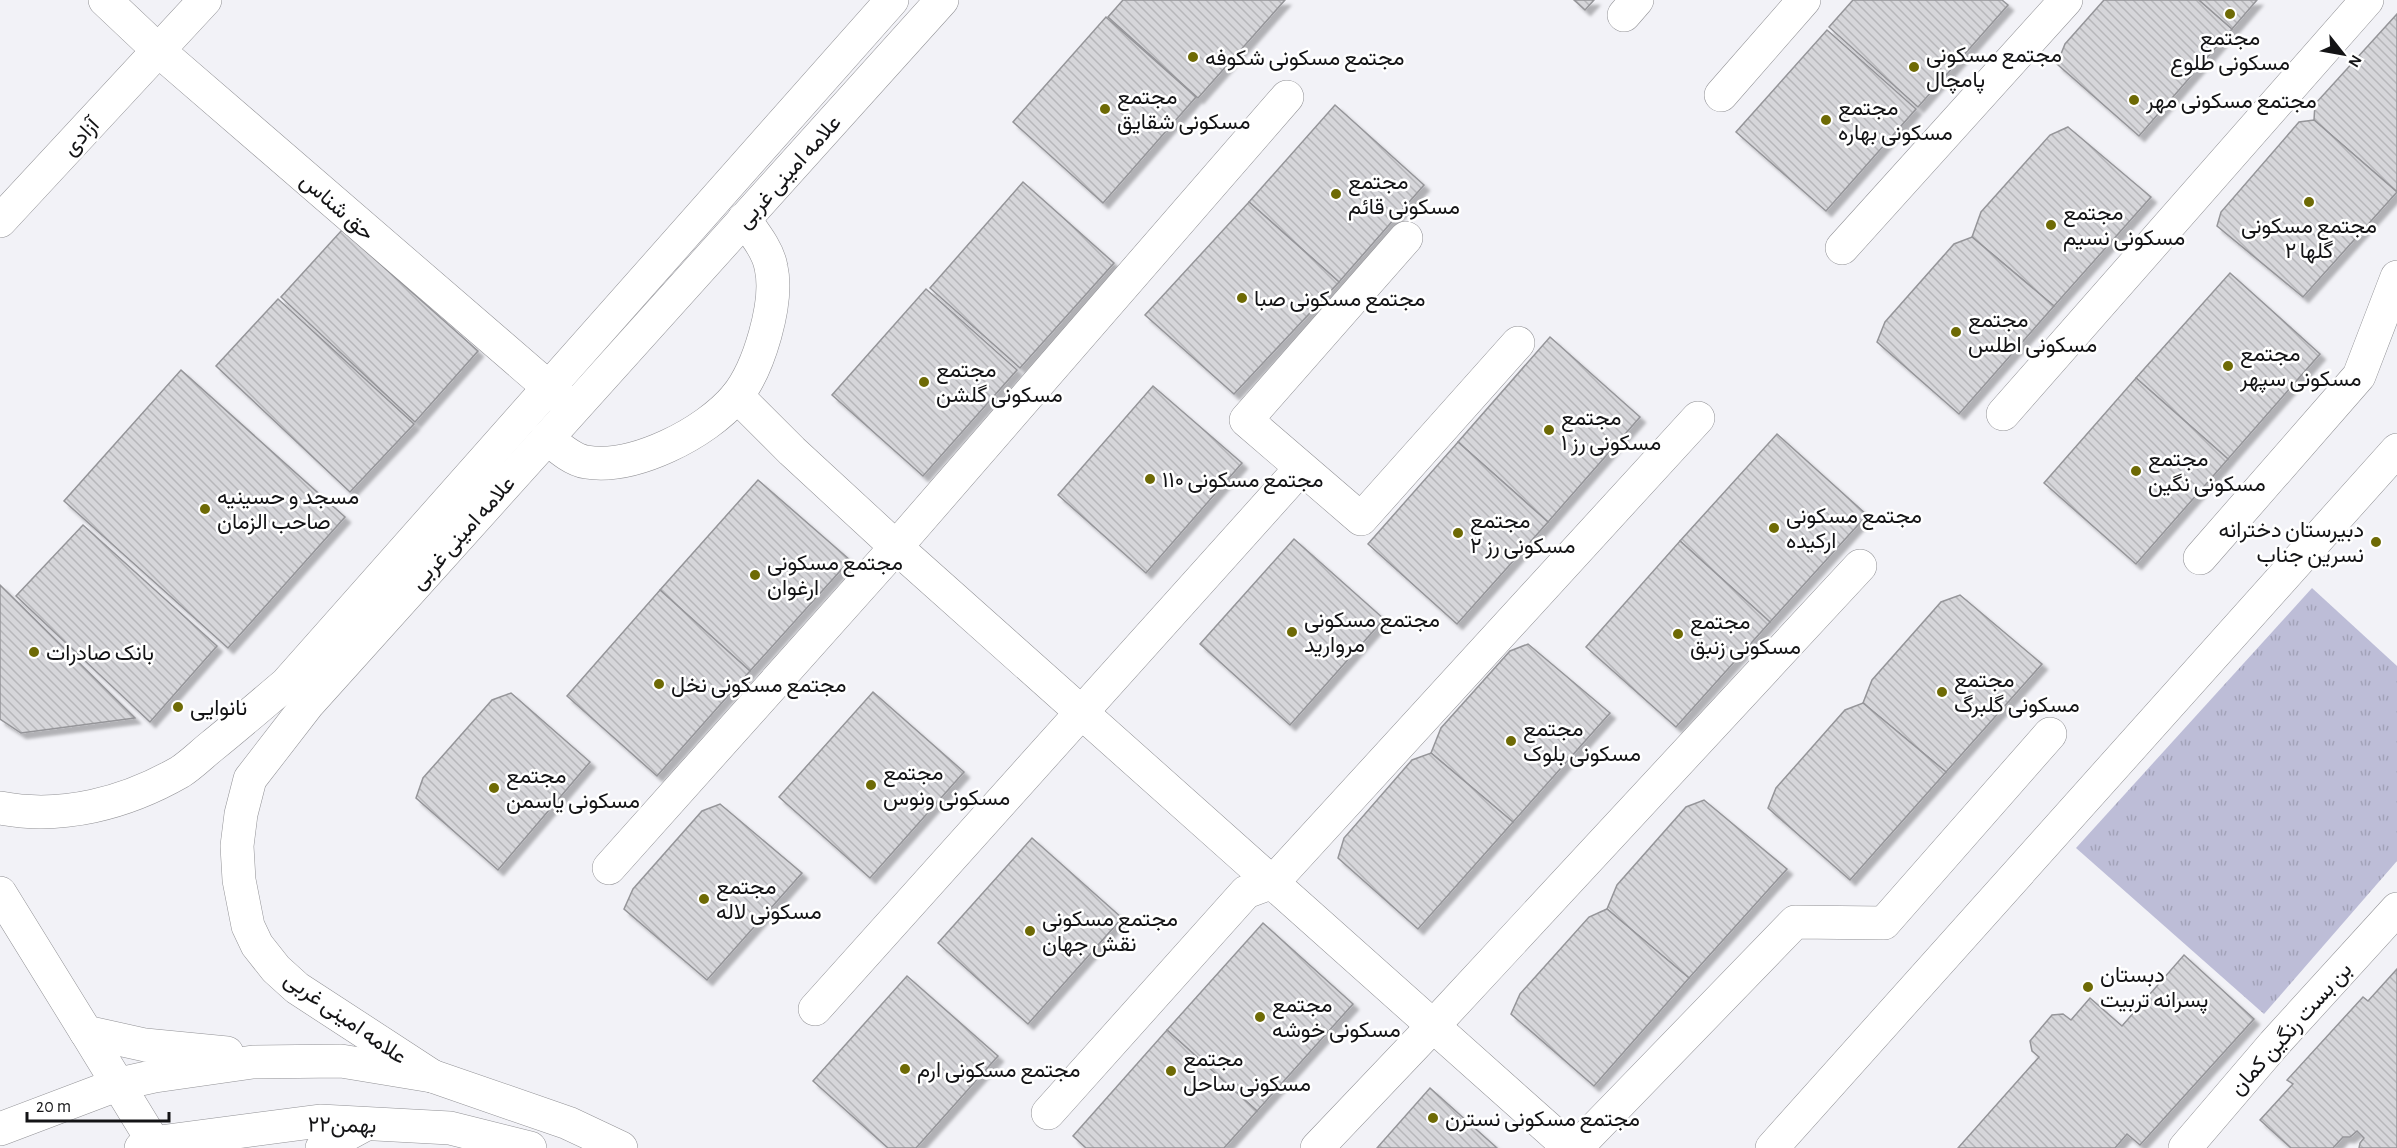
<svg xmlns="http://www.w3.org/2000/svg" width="2397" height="1148" font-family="'Alegreya Sans',Vazirmatn,sans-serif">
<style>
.park{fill:url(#park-tufts)}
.building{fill:url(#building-back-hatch);stroke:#959599;stroke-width:1.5;filter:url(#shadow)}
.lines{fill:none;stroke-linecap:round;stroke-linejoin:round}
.street-casing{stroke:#919195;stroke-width:34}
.secondary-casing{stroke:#919195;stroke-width:34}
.street{stroke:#fff;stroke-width:33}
.secondary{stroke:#fff;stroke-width:33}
.poi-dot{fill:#6e6a05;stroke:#fff;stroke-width:2}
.labels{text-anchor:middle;stroke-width:5;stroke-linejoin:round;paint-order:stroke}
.poi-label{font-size:22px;fill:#141416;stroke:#fff;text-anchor:start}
.street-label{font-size:22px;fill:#141416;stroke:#fff}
</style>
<defs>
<pattern id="park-tufts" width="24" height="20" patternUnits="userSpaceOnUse" patternTransform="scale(1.5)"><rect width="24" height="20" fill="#bdbdd7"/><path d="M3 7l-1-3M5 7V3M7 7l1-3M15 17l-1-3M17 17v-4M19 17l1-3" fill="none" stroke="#a2a2b8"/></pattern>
<pattern id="building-back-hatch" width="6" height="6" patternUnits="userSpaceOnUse" patternTransform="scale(1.5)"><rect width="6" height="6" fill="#d6d6da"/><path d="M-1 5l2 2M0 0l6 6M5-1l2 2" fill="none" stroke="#b7b7ba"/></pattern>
<filter id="shadow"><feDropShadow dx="5.5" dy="5.5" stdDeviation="1.5" flood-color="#0004"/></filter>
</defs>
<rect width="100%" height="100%" fill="#f2f2f7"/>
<path class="park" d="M2312,588l85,78v195l-133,153 -188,-166z"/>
<g class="building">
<path d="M1123,0h162l-87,98 -90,-81z"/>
<path d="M1574,0h20l-9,10z"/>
<path d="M1853,0h149l6,5 -90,102 -89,-80z"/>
<path d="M2104,0h95l33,29 -93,107 -82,-72 8,-20z"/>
<path d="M2199,0h58l-25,29z"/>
<path d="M2397,14v178l-83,-72 1,-16z"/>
<path d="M1106,17l90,80 -93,106 -90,-81z"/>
<path d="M1827,30l89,79 -90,102 -90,-79z"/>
<path d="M1335,105l89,80 -85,97 -90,-80z"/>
<path d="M2314,120l83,72 -94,105 -86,-71 4,-14 78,-90z"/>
<path d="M2068,127l83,70 -97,109 -82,-69 9,-25 69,-77z"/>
<path d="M1023,182l91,81 -94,105 -90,-80z"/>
<path d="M1249,202l90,80 -105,112 -89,-79z"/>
<path d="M342,230l136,121 -63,71 -134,-125z"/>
<path d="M1972,237l82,69 -95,108 -82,-72 8,-20 69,-78z"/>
<path d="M2230,273l90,81 -92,105 -92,-81z"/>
<path d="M926,289l91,81 -94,106 -91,-81z"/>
<path d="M278,299l136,125 -64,68 -134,-126z"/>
<path d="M1550,337l90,80 -92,105 -90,-80z"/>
<path d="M181,370l164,147 -117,131 -164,-147z"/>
<path d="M2136,378l92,81 -92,105 -92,-81z"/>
<path d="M1153,386l89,77 -96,110 -88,-78z"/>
<path d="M1777,434l90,81 -97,107 -90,-81z"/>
<path d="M1458,442l90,80 -91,102 -89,-80z"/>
<path d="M758,480l92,80 -100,111 -90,-81z"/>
<path d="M83,525l134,121 -67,76 -134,-126z"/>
<path d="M1294,539l90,80 -94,106 -90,-81z"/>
<path d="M1680,541l90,81 -94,105 -90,-80z"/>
<path d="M0,585l135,133 -114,15 -21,-14z"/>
<path d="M660,590l90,81 -93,105 -90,-80z"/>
<path d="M1960,595l82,69 -96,108 -83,-69 9,-23 69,-78z"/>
<path d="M1528,644l82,69 -97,109 -82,-69 10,-25 69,-77z"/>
<path d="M873,692l91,80 -94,106 -91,-81z"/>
<path d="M511,693l79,69 -92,108 -82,-72 7,-20 69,-78z"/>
<path d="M1863,703l83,69 -96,108 -82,-72 8,-20 69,-78z"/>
<path d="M1431,753l82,69 -95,107 -80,-71 6,-20 68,-78z"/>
<path d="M1704,800l83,69 -98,109 -82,-69 10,-24 69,-78z"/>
<path d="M720,804l82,69 -95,107 -83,-71 9,-20 69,-78z"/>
<path d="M1032,838l90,80 -94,106 -90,-81z"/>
<path d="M1607,909l82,69 -95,108 -83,-72 9,-20 69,-77z"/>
<path d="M1263,923l90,81 -96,107 -90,-81z"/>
<path d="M2184,955l70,64 -114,126 -13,-11 -12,14h-157l81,-91 -7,-6 -2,-10 22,-26 11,-1 8,6 19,-22 32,28z"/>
<path d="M2397,969v179h-38l1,-5 4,-5 -7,-7 -7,6h-7l-10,11h-42l-31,-28 33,-36 -6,-4 76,-83 5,4z"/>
<path d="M907,976l91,80 -82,92h-28l-75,-67z"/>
<path d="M1167,1030l90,81 -33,37h-138l-13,-12z"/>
<path d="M1430,1088l67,60h-120z"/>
</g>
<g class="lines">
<g class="street-casing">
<g id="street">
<path d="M105,0l54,51 410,354"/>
<path d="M1624,15l13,-15"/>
<path d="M1721,95l83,-95"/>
<path d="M0,221l205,-221"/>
<path d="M1406,238l-160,182 115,99 157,-176"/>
<path d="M1842,248l224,-248"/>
<path d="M2003,414l364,-414"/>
<path d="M2200,558l159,-182 38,-99"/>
<path d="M609,868l287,-321 391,-450"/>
<path d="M815,1009l486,-541"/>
<path d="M1048,1113l198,-221 27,-10 425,-464"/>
<path d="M1317,1148l117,-123 426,-459"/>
<path d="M1576,1148l219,-226 89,1 166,-189"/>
<path d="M2185,1148l89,-104 123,-135"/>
</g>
</g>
<g class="secondary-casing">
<g id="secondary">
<path d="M737,396l55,55 104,96 674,601"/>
<path d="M547,438c11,9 25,22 39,24 48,8 120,-29 150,-65 23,-28 43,-95 35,-130 -3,-17 -17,-34 -27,-48"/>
<path d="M0,808c62,12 126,-5 180,-36 11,-7 22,-18 32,-26 25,-20 49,-41 74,-62l606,-684"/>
<path d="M0,893l86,139 59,13 82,8"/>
<path d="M86,1032l71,116"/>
<path d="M432,1076l-135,-88 -21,-19 -19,-24 -9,-19 -9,-46 -2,-34 4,-32 9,-35 58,-75 634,-704"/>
<path d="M0,1129l119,-45 36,-8 98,-14 88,-1 91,15 136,47 53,25"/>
<path d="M141,1148l11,-5 168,-22 130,7 80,20"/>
<path d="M322,1148l44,-24"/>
<path d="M1772,1148l625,-698"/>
</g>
</g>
<use href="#street" class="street"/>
<use href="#secondary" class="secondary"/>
</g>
<g class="poi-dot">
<circle cx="2230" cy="14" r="6"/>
<circle cx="1193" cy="57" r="6"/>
<circle cx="1914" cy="67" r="6"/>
<circle cx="2134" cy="100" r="6"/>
<circle cx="1105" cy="109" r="6"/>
<circle cx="1826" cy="120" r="6"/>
<circle cx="1336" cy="194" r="6"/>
<circle cx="2309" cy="202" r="6"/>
<circle cx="2051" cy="225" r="6"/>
<circle cx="1242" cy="298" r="6"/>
<circle cx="1956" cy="332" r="6"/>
<circle cx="2228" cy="366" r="6"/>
<circle cx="924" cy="382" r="6"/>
<circle cx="1549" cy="430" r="6"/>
<circle cx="2136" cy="471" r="6"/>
<circle cx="1150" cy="479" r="6"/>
<circle cx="205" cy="509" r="6"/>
<circle cx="1774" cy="528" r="6"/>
<circle cx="1458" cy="533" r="6"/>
<circle cx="2376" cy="542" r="6"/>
<circle cx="755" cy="575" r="6"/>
<circle cx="1292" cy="632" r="6"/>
<circle cx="1678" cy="634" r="6"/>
<circle cx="34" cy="652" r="6"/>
<circle cx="659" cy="684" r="6"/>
<circle cx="1942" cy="692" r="6"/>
<circle cx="178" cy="707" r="6"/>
<circle cx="1511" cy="741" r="6"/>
<circle cx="871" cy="785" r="6"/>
<circle cx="494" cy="788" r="6"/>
<circle cx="704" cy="899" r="6"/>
<circle cx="1030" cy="931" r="6"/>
<circle cx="2088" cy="987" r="6"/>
<circle cx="1260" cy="1017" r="6"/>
<circle cx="905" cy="1069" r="6"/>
<circle cx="1171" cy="1071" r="6"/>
<circle cx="1433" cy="1118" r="6"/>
</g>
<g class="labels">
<g class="poi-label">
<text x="2230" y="45" text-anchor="middle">مجتمع<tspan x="2230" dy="25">مسکونی طلوع</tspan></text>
<text x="1926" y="62">مجتمع مسکونی<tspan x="1926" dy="25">پامچال</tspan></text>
<text x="1205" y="65">مجتمع مسکونی شکوفه</text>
<text x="1117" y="104">مجتمع<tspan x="1117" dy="25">مسکونی شقایق</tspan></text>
<text x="2146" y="108">مجتمع مسکونی مهر</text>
<text x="1838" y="115">مجتمع<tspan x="1838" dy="25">مسکونی بهاره</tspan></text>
<text x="1348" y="189">مجتمع<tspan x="1348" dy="25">مسکونی قائم</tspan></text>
<text x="2063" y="220">مجتمع<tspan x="2063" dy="25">مسکونی نسیم</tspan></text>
<text x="2309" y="233" text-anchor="middle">مجتمع مسکونی<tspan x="2309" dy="25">گلها ۲</tspan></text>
<text x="1254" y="306">مجتمع مسکونی صبا</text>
<text x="1968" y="327">مجتمع<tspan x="1968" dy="25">مسکونی اطلس</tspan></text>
<text x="2240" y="361">مجتمع<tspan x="2240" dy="25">مسکونی سپهر</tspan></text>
<text x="936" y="377">مجتمع<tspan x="936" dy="25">مسکونی گلشن</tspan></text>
<text x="1561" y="425">مجتمع<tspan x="1561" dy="25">مسکونی رز ۱</tspan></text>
<text x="2148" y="466">مجتمع<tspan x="2148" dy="25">مسکونی نگین</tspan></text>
<text x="1162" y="487">مجتمع مسکونی ۱۱۰</text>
<text x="217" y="504">مسجد و حسینیه<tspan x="217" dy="25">صاحب الزمان</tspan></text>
<text x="1786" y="523">مجتمع مسکونی<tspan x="1786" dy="25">ارکیده</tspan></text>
<text x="1470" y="528">مجتمع<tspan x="1470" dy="25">مسکونی رز ۲</tspan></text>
<text x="2364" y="537" text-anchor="end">دبیرستان دخترانه<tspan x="2364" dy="25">نسرین جناب</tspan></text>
<text x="767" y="570">مجتمع مسکونی<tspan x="767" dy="25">ارغوان</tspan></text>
<text x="1304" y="627">مجتمع مسکونی<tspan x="1304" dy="25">مروارید</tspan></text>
<text x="1690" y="629">مجتمع<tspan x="1690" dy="25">مسکونی زنبق</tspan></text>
<text x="46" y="660">بانک صادرات</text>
<text x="1954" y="687">مجتمع<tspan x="1954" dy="25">مسکونی گلبرگ</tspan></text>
<text x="671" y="692">مجتمع مسکونی نخل</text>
<text x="190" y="715">نانوایی</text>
<text x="1523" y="736">مجتمع<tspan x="1523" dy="25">مسکونی بلوک</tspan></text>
<text x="883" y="780">مجتمع<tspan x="883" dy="25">مسکونی ونوس</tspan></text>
<text x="506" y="783">مجتمع<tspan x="506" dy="25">مسکونی یاسمن</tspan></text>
<text x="716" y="894">مجتمع<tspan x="716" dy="25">مسکونی لاله</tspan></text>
<text x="1042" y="926">مجتمع مسکونی<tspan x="1042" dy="25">نقش جهان</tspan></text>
<text x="2100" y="982">دبستان<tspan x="2100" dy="25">پسرانه تربیت</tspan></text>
<text x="1272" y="1012">مجتمع<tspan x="1272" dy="25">مسکونی خوشه</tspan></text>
<text x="1183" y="1066">مجتمع<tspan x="1183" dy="25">مسکونی ساحل</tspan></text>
<text x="917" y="1077">مجتمع مسکونی ارم</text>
<text x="1445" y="1126">مجتمع مسکونی نسترن</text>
</g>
<g class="street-label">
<text transform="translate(80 136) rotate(-47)" y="8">آزادی</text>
<text transform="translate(788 171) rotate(-48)" y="8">علامه امینی غربی</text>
<text transform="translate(338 206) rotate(41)" y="8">حق شناس</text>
<text transform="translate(462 532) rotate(-48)" y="8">علامه امینی غربی</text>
<text transform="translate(346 1017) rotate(35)" y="8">علامه امینی غربی</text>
<text transform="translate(2290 1028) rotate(-48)" y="8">بن بست رنگین کمان</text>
<text transform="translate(342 1124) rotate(1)" y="8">۲۲بهمن</text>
</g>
</g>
<g transform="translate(2343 54) rotate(121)" stroke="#ffffff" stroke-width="4.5" paint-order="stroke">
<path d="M0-4.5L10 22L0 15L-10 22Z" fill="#141416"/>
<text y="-9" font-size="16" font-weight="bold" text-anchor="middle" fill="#141416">N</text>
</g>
<path d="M27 1112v9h142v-9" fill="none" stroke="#141416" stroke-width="3"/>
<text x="36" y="1112" font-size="18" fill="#141416" stroke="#ffffff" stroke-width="4.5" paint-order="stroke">20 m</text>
</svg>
